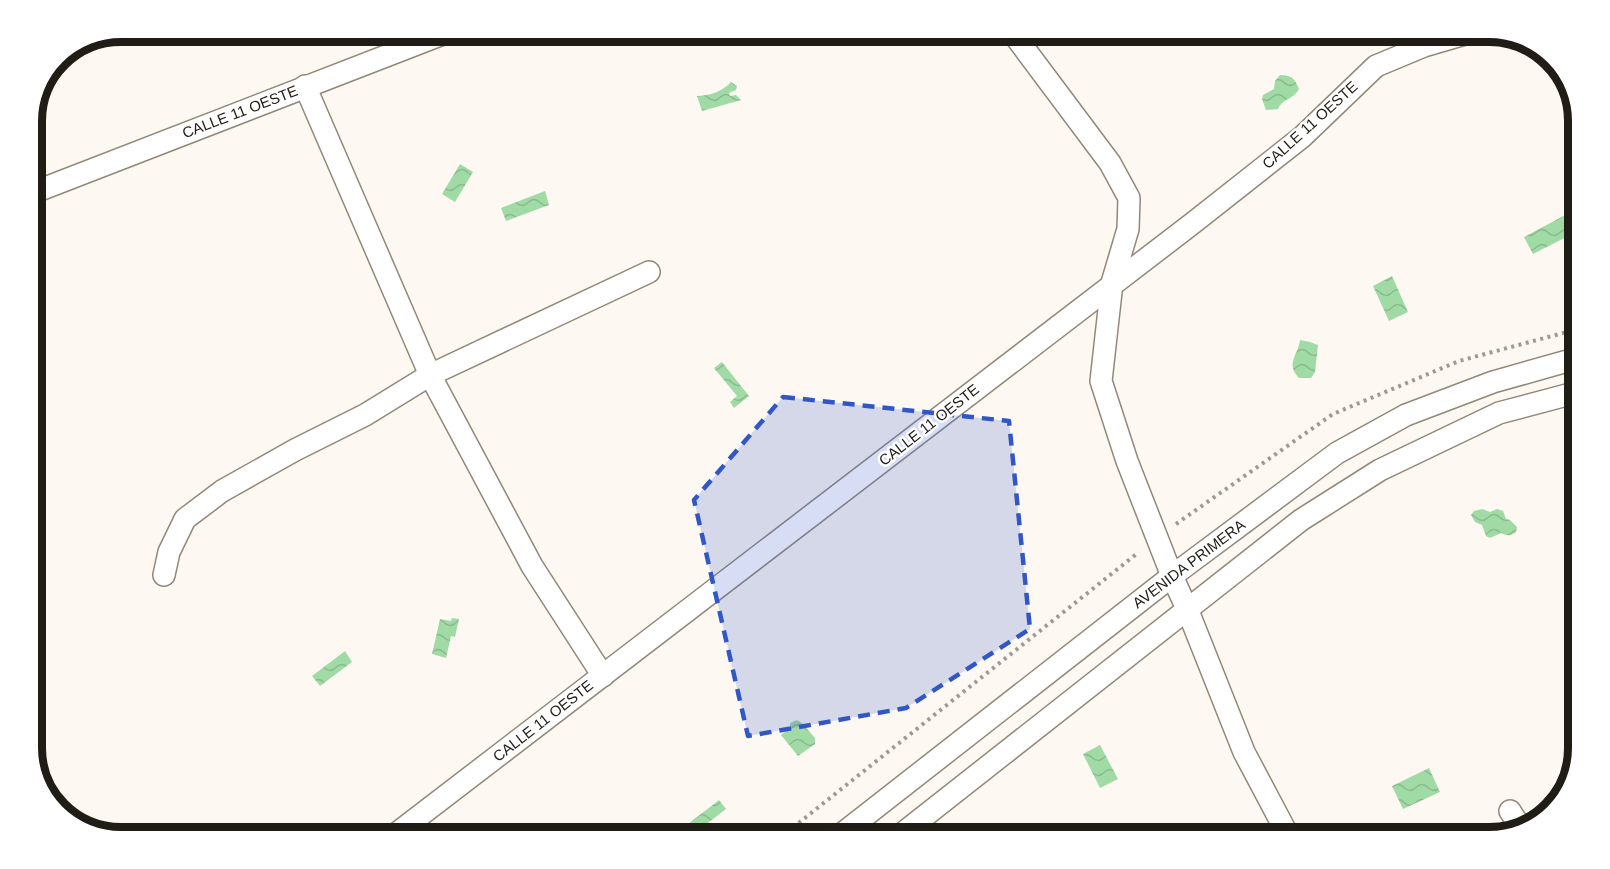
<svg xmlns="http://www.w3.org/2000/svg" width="1610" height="869" font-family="Arial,sans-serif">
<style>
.water{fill:url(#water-waves)}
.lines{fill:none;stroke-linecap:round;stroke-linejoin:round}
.street-casing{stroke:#928879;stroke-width:24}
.path{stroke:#9e9a93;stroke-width:4;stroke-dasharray:3 4.5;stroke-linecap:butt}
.street{stroke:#fff;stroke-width:21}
.marked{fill:#3156c6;fill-opacity:0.2;stroke:#3156c6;stroke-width:4.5;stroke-dasharray:12 8;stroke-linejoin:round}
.labels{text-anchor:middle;stroke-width:5;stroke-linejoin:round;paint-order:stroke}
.street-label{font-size:15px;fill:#201c16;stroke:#fff}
.rim{fill:none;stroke:#201c16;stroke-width:8}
</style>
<defs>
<pattern id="water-waves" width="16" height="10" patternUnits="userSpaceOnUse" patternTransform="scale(1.5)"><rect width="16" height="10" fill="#a0daa5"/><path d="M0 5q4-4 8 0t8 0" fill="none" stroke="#8aba8d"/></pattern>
</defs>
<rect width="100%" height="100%" fill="#fdf9f2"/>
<g class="water">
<path d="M1280,75c12,0 15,4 19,14 -6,11 -16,9 -21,20l-12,1 -4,-11 1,-4 11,-6 1,-8z"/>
<path d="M731,82l6,4 -1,4 -7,3 1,3 6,-1 5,5 -39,11 -5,-15c12,0 26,-5 34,-14z"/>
<path d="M460,164l13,8 -18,30 -13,-8z"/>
<path d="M545,191l4,14 -43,16 -5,-13z"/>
<path d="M1569,213l9,18 -45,23 -9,-17z"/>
<path d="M1392,276l16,36 -19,9 -16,-35z"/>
<path d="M1300,340l10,2 8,3 -3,27 -4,6h-12c-14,-15 -1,-22 1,-38z"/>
<path d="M722,362l27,34 -15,12 -4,-6 7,-6 -23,-28z"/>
<path d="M1482,509l8,3 7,-3 6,2 3,8 4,1 7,7 -1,5c-5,4 -9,4 -15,1l-11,5 -4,-2 -4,-11 -7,-3 -4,-7 3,-4z"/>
<path d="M452,618l7,1 -4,18 -4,-1 -5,22 -14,-4 8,-35 11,2z"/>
<path d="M345,651l7,11 -32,24 -8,-10z"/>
<path d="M797,720l5,3 13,15v6l-17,12 -17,-21 9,-7v-5z"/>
<path d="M1100,745l18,34 -18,9 -17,-34z"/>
<path d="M1429,768l11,24 -37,17 -11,-23z"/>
<path d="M719,800l7,9 -35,27 -7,-9z"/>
</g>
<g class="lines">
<g class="street-casing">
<g id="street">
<path d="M1012,32l98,131 19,35 -1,31 -16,54 -11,98 26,80 45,115 16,35 56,141 45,85"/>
<path d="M305,86l125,289 102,191 71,110"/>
<path d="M32,193l416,-161"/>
<path d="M164,575l5,-23 16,-33 37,-28 73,-41 70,-35 65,-40 219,-103"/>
<path d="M1510,811l11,17"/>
<path d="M392,837l801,-614 109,-86 74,-71 48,-20 48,-14"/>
<path d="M838,837l334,-261 165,-123 69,-38 87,-33 85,-24"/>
<path d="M898,837l403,-317 79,-50 119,-57 79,-21"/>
</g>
</g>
<g class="path">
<path d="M1176,524l157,-110 126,-53 119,-32"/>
<path d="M781,837l358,-285"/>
</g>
<use href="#street" class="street"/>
</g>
<path class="marked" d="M783,397l226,24 21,208 -124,79 -158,28 -54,-236z"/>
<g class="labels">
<g class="street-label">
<text transform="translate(240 112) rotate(-21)" y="5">CALLE 11 OESTE</text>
<text transform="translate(1310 125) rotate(-42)" y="5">CALLE 11 OESTE</text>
<text transform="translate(929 425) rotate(-38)" y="5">CALLE 11 OESTE</text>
<text transform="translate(1189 564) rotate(-37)" y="5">AVENIDA PRIMERA</text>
<text transform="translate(543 721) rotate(-38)" y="5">CALLE 11 OESTE</text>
</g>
</g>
<path d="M0 0H1610V869H0ZM121 42H1489A79 79 0 0 1 1568 121V748A79 79 0 0 1 1489 827H121A79 79 0 0 1 42 748V121A79 79 0 0 1 121 42Z" fill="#fff" fill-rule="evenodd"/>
<path class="rim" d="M121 42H1489A79 79 0 0 1 1568 121V748A79 79 0 0 1 1489 827H121A79 79 0 0 1 42 748V121A79 79 0 0 1 121 42Z"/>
</svg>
